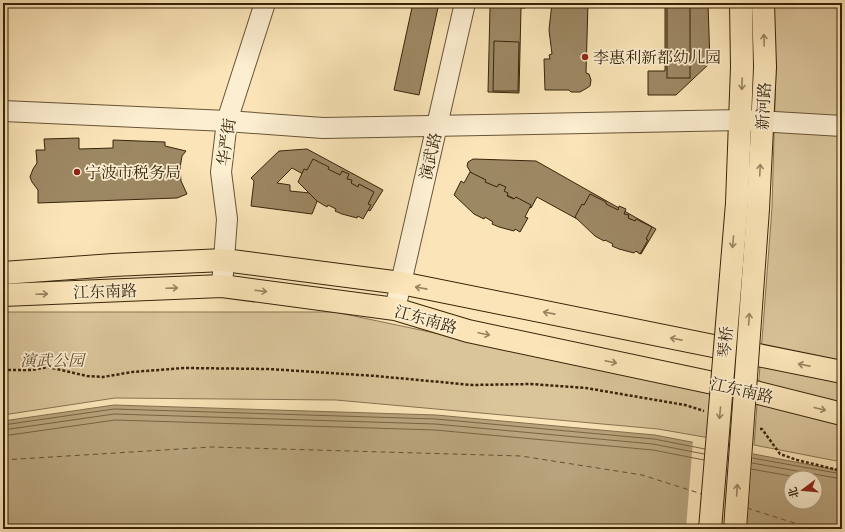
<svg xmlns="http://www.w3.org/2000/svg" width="845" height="532" font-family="'IM FELL DW Pica','Noto Serif SC',serif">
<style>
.green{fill:#dac49a;stroke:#887452}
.water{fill:#b8a37c;stroke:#84704e;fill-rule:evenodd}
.pier{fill:#fbe5b8}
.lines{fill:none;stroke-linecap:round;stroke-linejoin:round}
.shore{stroke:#786442;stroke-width:1}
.ferry{stroke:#645031;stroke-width:1;stroke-dasharray:5 4;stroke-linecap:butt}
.building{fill:#9d8864;stroke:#372409}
.minor-casing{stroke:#685435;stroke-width:22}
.major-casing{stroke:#372409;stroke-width:24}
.path{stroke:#372409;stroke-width:2.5;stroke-dasharray:3 2;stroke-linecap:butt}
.minor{stroke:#fceed1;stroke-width:20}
.major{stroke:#fbe5b8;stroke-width:22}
.major-bridge-casing{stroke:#372409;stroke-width:24;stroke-linecap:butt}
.major-bridge{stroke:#fbe5b8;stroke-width:22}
.oneway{stroke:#998460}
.poi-dot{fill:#8f2418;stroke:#fceed1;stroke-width:1.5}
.labels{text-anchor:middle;stroke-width:3.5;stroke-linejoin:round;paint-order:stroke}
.poi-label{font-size:16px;fill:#372409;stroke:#fceed1;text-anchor:start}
.street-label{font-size:16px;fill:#372409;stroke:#fceed1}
.park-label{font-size:16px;font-style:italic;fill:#604c2d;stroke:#fceed1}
</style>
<rect width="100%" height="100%" fill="#fbe5b8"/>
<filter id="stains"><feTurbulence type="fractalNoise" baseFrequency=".005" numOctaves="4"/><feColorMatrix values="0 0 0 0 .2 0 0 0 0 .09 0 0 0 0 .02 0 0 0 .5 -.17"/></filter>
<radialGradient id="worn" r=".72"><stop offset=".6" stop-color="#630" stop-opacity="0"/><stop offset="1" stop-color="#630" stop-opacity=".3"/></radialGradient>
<g class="green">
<path d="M773,3h69v459l-88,-17 18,-237 4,-142z"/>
<path d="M3,312h332l380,80 -5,46 -52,-9 -322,-29 -221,-2 -112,17z"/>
</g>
<path class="water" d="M114,405l322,10 219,20 187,36v58h-839v-108zM791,478h24v24h-24z"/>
<path class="pier" d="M693,440l60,12 -6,77h-61z"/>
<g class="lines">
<g class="shore">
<path d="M3,425l111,-16 322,10 218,20 51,10"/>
<path d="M3,430l111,-16 321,10 218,20 51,10"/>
<path d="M3,436l112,-16 320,10 218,20 51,10"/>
<path d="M752,458l90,16"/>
<path d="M752,463l90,16"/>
<path d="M751,469l51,9"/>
</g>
<g class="ferry">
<path d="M3,460l209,-13 309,9 121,19 60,19"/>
<path d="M747,508l66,21"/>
</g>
</g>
<g class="building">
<path d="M413,3h26l-20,92 -25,-5z"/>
<path d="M496,3h29v5h-4l-2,85 -31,-1 2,-85h6z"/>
<path d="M498,3h26v3l-26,-1z"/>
<path d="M552,3h36l-2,70 3,1 2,6 -1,6 -3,2 -7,4h-9l-2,-2h-24l-1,-31h6l-1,-4 3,-1 -3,-24z"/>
<path d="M665,3h43l2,60 -34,32h-28v-24h17z"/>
<rect x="667" y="3" width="23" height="75"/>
<path d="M494,41l25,1 -1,49h-25z"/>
<path d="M79,138v11l34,-1v-8l52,2v4l21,5 -4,5 -2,12 1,13 6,13 -10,4 -139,5v-13l-6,-8 -2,-5 3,-8 4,-6 -1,-13h9l-1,-11z"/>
<path d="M307,149l76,41 -13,21 -78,-43 -15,15 13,2v6l30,3 -8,20 -61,-8 3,-25 -3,-3 28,-27z"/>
<path d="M313,159l16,8 -1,2 12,6 2,-4 7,3 -2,5 5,1 -1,3 7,4 1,-3 15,8 -6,12 3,1 -8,14 -5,-3 -1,2 -15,-4 -7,-3 1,-2 -8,-4 -1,2 -10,-6 -19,-19 6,-13 3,1z"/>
<path d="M473,159l63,2 120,68 -15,25 -104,-57 -6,11 -61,-33 1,-2 -4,-7 1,-4z"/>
<path d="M470,172l16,8 -1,2 12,5 2,-3 7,3 -2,4 4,2 -1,3 7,3 2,-2 15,8 -6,12 3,1 -8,14 -5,-3 -1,2 -15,-4 -7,-3 1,-2 -8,-5 -1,2 -10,-5 -20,-19 7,-14 3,2z"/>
<path d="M590,194l16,8v2l12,6 1,-4 7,3 -2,5 5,1 -1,3 7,3 1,-2 16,8 -6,12 2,1 -8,14 -4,-3 -2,2 -15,-4 -7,-3 1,-2 -8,-4 -1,1 -9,-5 -20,-19 7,-13 2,1z"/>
</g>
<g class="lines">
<g class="minor-casing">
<g id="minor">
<path d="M3,111l224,10 96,7 418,-8 101,6"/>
<path d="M222,286l5,-67 -6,-47 6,-51 38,-118"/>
<path d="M395,309l70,-306"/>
</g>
</g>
<g class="major-casing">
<g id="major">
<path d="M737,203l5,-136 -1,-64"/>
<path d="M758,209l7,-142 -2,-64"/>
<path d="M3,273l110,-8 111,-5 177,23 441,89"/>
<path d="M3,295l219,-9 173,23 73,22 283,60 91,23"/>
</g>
</g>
<g class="path">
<path d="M3,370h29l16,-3 39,9 16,1 29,-5 52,-4 85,1 107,7 96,9 59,-1 55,4 99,17 19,6"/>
<path d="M760,429h2l18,25 17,6 45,11"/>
</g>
<use href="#minor" class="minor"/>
<use href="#major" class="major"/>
<g class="major-bridge-casing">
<g id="major-bridge">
<path d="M710,529l27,-326"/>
<path d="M735,529l23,-320"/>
</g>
</g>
<use href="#major-bridge" class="major-bridge"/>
</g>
<defs><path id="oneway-shaft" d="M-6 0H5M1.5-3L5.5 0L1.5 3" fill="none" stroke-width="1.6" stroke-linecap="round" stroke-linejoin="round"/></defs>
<g class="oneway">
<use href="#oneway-shaft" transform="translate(764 40) rotate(-92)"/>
<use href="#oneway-shaft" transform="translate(742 84) rotate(92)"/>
<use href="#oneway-shaft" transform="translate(760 170) rotate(-87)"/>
<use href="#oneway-shaft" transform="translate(733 242) rotate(95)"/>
<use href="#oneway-shaft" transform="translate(172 288) rotate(-2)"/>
<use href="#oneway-shaft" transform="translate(421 288) rotate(-169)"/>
<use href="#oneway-shaft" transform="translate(261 291) rotate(7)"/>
<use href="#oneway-shaft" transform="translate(42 294) rotate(-2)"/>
<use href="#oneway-shaft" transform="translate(549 313) rotate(-169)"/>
<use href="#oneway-shaft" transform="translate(749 319) rotate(-86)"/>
<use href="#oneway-shaft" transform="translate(484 334) rotate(12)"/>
<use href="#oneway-shaft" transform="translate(676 339) rotate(-169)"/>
<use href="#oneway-shaft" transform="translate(611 362) rotate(12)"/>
<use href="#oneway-shaft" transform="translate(804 365) rotate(-169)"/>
<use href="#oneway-shaft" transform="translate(820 409) rotate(14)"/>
<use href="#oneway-shaft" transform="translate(720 413) rotate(95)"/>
<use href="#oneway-shaft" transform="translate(737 490) rotate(-86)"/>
</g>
<g class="poi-dot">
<circle cx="585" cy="57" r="4"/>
<circle cx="77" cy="172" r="4"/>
</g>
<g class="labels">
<g class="poi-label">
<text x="593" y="63">李惠利新都幼儿园</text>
<text x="85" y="178">宁波市税务局</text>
</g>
<g class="street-label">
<text transform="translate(763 106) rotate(-87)" y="6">新河路</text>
<text transform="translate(226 142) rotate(-82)" y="6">华严街</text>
<text transform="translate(430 156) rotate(-77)" y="6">演武路</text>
<text transform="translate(105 291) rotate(-2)" y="6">江东南路</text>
<text transform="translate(426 319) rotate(16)" y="6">江东南路</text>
<text transform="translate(725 342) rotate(-85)" y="6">琴桥</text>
<text transform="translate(742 390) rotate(13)" y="6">江东南路</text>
</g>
<g class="park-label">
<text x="52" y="366">演武公园</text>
</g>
</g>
<rect width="845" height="532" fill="none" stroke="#fbe5b8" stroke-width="16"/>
<rect x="4" y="4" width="837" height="524" fill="none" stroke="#372409" stroke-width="2"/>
<rect x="8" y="8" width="829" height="516" fill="none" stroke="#372409"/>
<g transform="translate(803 490) rotate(254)"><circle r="19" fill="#fceed1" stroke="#ad9d81"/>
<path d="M0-3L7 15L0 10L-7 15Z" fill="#8f2418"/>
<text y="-6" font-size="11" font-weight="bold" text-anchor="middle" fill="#372409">北</text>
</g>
<rect width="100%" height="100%" filter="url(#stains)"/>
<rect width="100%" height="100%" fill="url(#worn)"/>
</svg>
